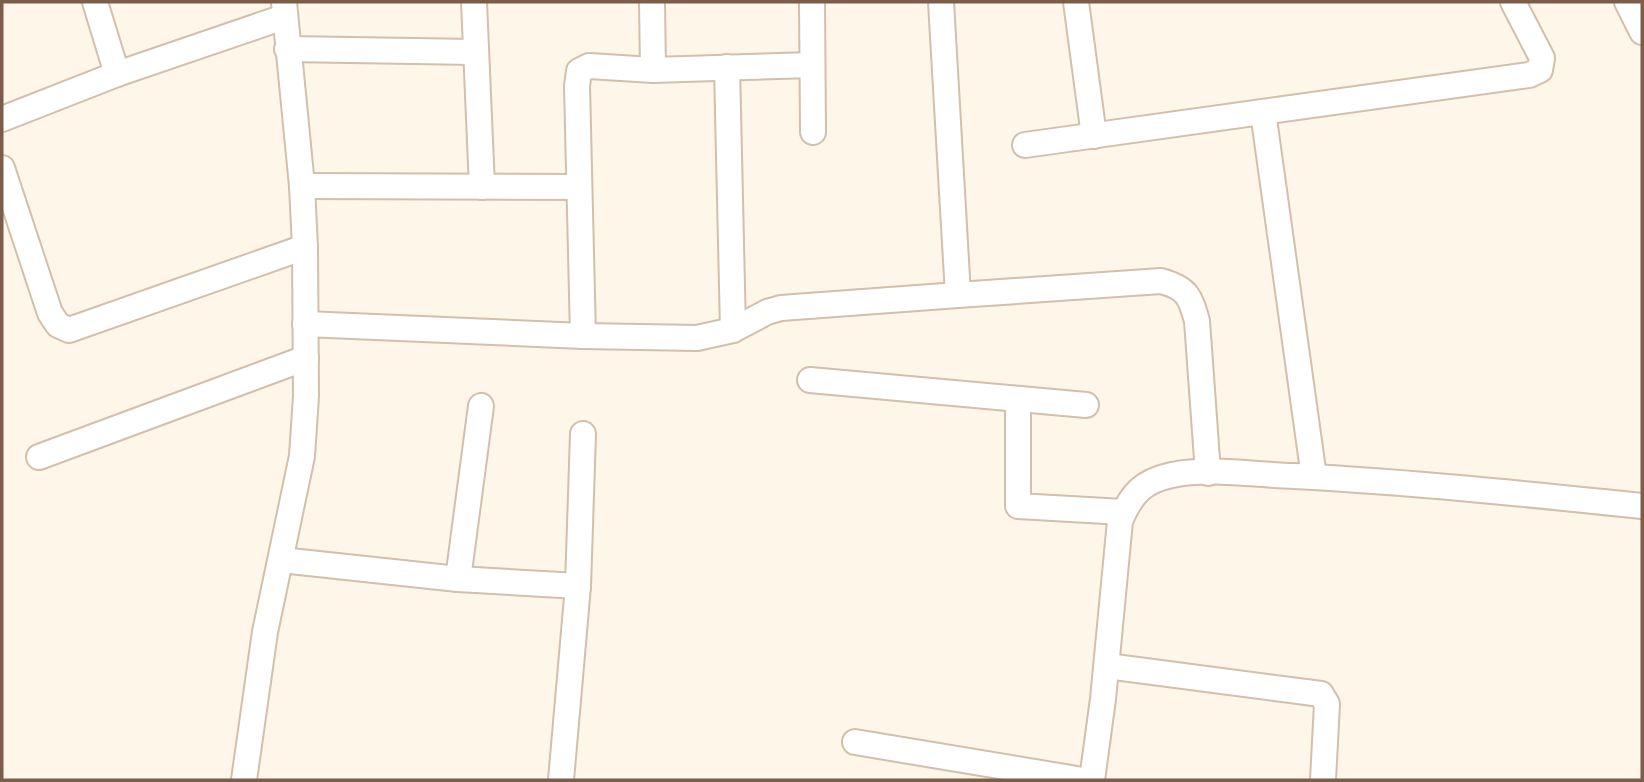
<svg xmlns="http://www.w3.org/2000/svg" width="1644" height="782" font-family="'Nunito Sans',sans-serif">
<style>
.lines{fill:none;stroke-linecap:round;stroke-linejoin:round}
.minor-casing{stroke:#d2bfac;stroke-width:28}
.minor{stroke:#fff;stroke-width:24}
</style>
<rect width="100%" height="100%" fill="#fef6e8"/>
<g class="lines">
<g class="minor-casing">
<g id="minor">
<path d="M95,2l22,72"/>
<path d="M474,2l8,185"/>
<path d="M652,2l1,68 159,-5"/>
<path d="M812,2l1,130"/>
<path d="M941,2l17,293 203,-14c26,7 29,15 36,40l11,152"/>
<path d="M1076,2l18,134"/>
<path d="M1627,2l15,30"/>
<path d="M287,49l189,3"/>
<path d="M727,67l6,263"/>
<path d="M1263,112l51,365"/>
<path d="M2,119l115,-45 167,-57"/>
<path d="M1025,145l504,-70 11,-5 2,-12 -29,-56"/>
<path d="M2,168l48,145 8,12 11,5 236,-83"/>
<path d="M302,186l277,1"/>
<path d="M305,324l278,12 114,2 36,-8 34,-18 14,-4 177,-13"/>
<path d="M583,336l-6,-250 2,-15 10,-5 64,4"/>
<path d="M810,380l276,25"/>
<path d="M1018,399v107l105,6"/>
<path d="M39,457l267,-99"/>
<path d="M281,560l177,19 120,7"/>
<path d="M458,579l23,-173"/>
<path d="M1107,666l214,28 6,10 -4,76"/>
<path d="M855,742l228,38"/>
<path d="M244,780l21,-148 37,-176 4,-60 -1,-149 -3,-61 -18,-184"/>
<path d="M561,780l17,-194 5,-152"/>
<path d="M1092,780l11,-81 17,-178c11,-26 22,-40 52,-46 36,-8 84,0 122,1 116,6 232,18 348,30"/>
</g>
</g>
<use href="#minor" class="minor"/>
</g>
<rect width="1644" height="782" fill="none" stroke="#7c5d49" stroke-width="7"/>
</svg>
